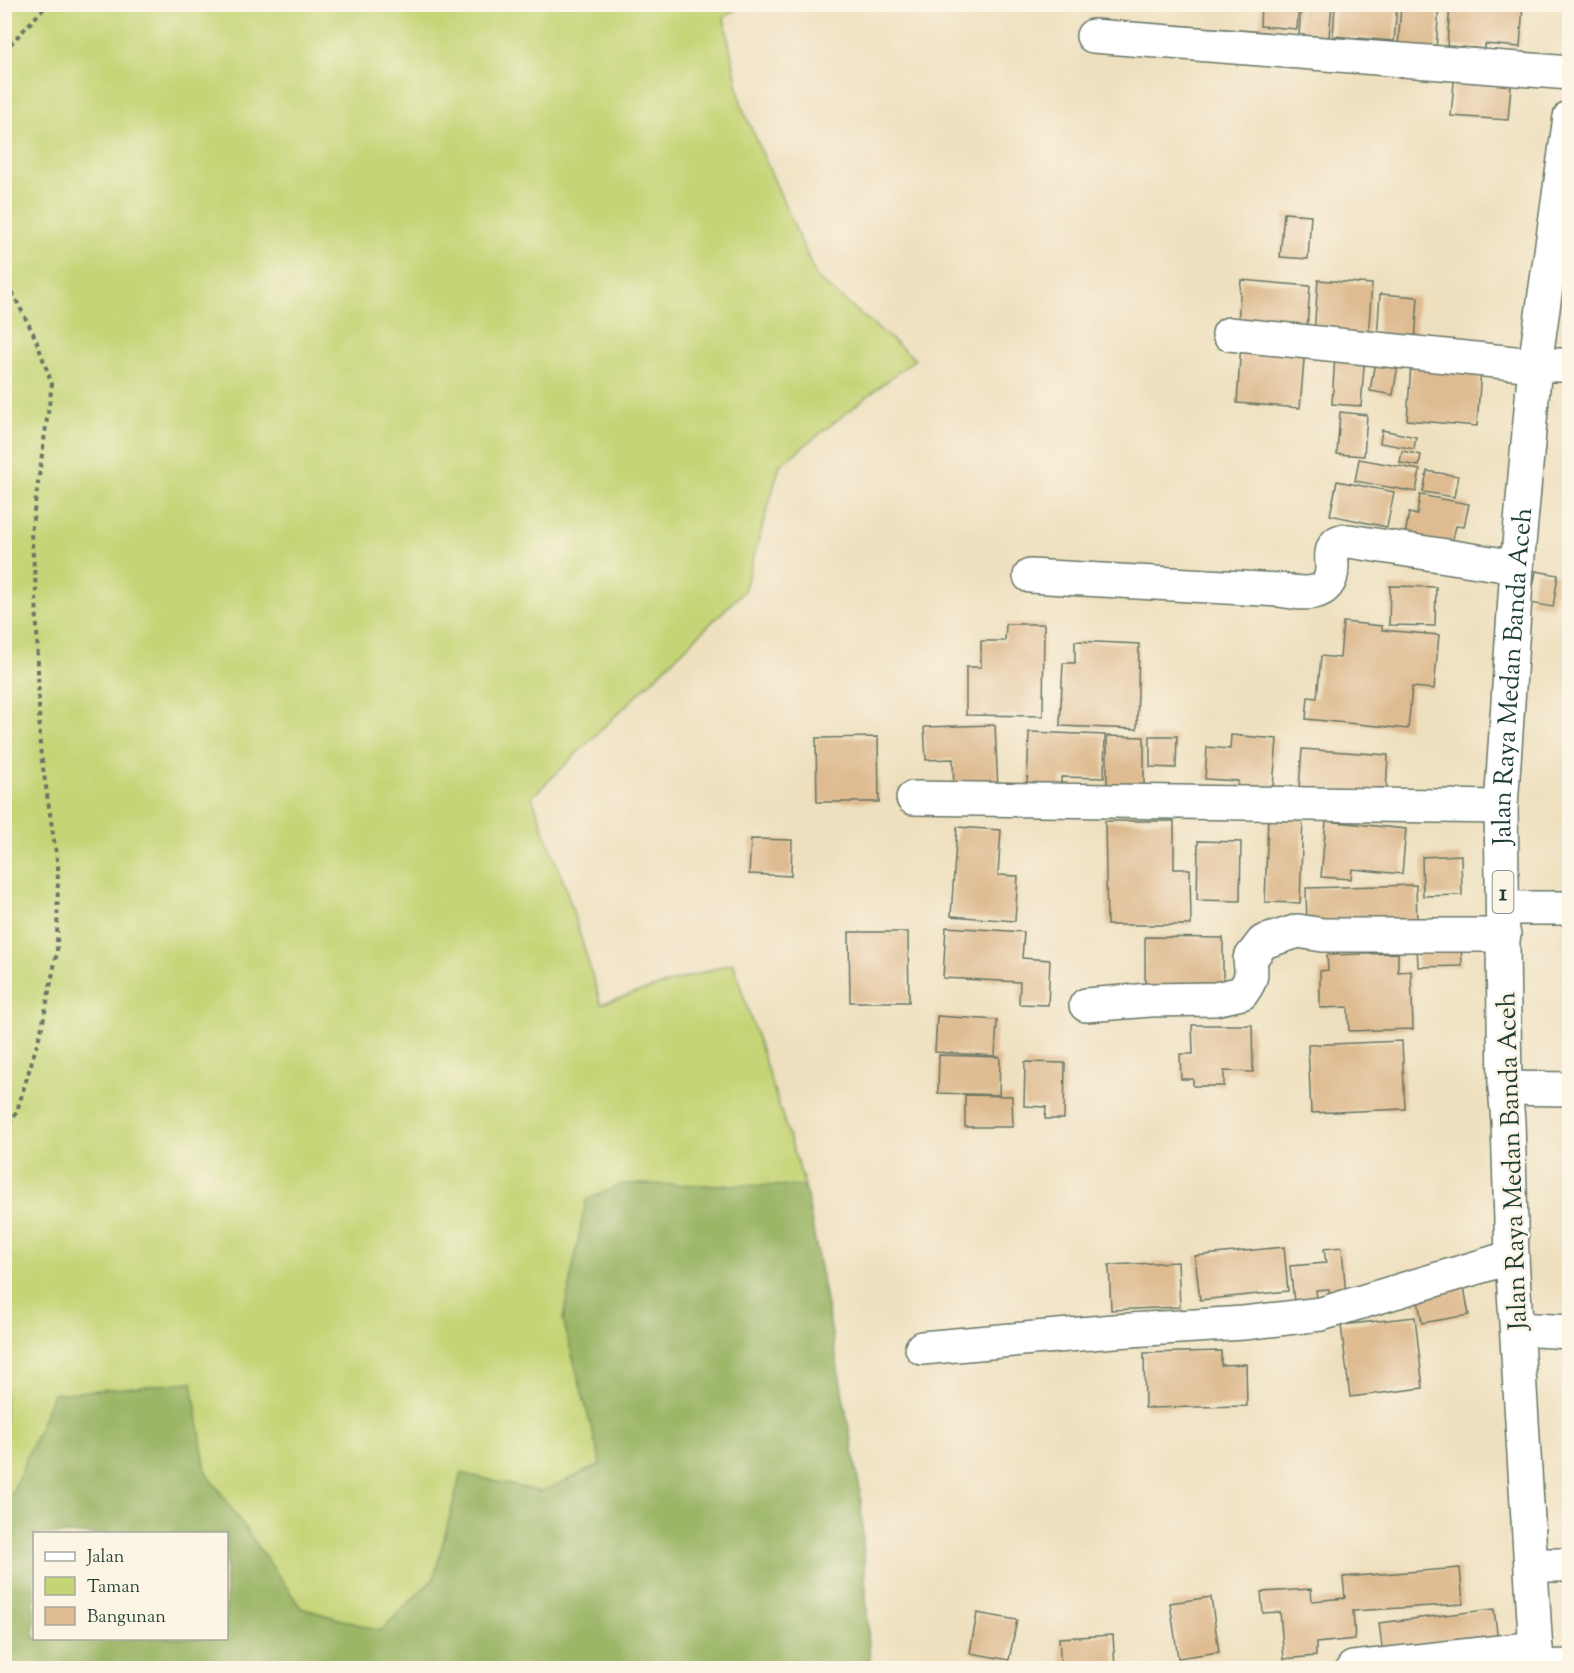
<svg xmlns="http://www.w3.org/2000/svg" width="1574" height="1673" font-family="'Sorts Mill Goudy',serif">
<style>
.green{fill:#c5d476;stroke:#728855;stroke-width:1.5;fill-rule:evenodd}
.forest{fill:#9cb667;stroke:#5e7a4e;stroke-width:1.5;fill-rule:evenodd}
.building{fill:#debb91}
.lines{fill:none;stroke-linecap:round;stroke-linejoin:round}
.minor-casing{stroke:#677665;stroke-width:36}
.highway-casing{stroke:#677665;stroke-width:36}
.path{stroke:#677665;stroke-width:4;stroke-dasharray:4.5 4.5;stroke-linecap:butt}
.minor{stroke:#fff;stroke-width:33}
.highway{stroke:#fff;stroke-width:33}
.labels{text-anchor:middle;stroke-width:5;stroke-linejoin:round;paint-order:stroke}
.shield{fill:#fcf5e5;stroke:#617469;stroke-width:1.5}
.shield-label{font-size:24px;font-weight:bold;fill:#1f3d34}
.street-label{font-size:26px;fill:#1f3d34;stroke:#fcf5e5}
</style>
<rect width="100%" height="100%" fill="#fcf5e5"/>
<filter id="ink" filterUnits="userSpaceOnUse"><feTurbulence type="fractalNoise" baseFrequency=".0167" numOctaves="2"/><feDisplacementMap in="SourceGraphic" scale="12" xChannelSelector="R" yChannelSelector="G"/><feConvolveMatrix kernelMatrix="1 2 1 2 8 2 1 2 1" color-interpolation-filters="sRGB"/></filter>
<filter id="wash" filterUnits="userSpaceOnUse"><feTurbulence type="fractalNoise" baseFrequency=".008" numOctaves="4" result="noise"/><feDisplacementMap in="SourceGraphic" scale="24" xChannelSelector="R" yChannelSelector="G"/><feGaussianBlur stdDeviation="1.35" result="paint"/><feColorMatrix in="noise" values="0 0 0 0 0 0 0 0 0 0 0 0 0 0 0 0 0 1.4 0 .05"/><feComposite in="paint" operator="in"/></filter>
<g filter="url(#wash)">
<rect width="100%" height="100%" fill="#eee0bf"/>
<path class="green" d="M5,5h736l-17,13 18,89 75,171 98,81 -135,106 -36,126 -212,206 35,95 34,112 132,-41 72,223 55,304 10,178h-865zM34,1534h192v104h-192z"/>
<path class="forest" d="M623,1184l182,2 55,304 10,178h-865v-158l48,-116 139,-12 14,90 95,136 79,23 54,-53 27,-105 80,19 60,-28 -38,-144 23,-120zM34,1534h192v104h-192z"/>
<g id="blocks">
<g class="building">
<path d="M1261,4h38l-2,25 -37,-3z"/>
<path d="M1301,4h31l-3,33 -30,-2z"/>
<path d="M1335,4h62l-3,37 -61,-5z"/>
<path d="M1401,4h38l-3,47 -38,-3z"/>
<path d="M1450,4h73l-3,43 -35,-3v5l-38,-3z"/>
<path d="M1455,71l57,4 -4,45 -57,-4z"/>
<path d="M1284,213l27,2 -3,44 -28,-2z"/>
<path d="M1241,280l69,6 -3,44 -69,-6z"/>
<path d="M1318,280l54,4 -4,54 -54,-5z"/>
<path d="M1380,294l38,3 -3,44 -38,-3z"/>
<path d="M1241,343l64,5 -5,60 -63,-5z"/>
<path d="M1335,353l30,2 -4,51 -29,-2z"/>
<path d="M1375,361l23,4 -5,30 -23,-4z"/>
<path d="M1411,364l70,6 -4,56 -70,-6z"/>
<path d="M1340,412l27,3 -3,41 -27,-2z"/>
<path d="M1382,430l34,7 -2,12 -34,-6z"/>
<path d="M1402,451l19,4 -2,11 -19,-3z"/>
<path d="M1359,459l61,11 -4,22 -61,-11z"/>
<path d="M1427,471l31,5 -4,21 -31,-5z"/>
<path d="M1337,481l57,11 -7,35 -57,-12z"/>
<path d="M1420,495l49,9 -5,23 -8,-1 -4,17 -49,3 6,-33 8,2z"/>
<path d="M1536,571l22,4 -5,32 -23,-4z"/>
<path d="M1390,586l46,1 -1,39 -46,-1z"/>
<path d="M1343,622l39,4v4l57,5 -5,54 -22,-2 -4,42 -102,-10 2,-22 9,1 4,-42 19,2z"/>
<path d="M1006,624h38l-1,92 -77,-1v-48h15v-26h24z"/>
<path d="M1075,641l64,3 -2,85 -77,-3 3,-63h12z"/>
<path d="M995,725l3,65 -44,1 -1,-32 -27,1 -2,-33z"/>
<path d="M1029,732l76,3 -1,43 -43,-1v10h-34z"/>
<path d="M1231,735l46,4 -5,60 -35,-3 1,-15 -33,-2 2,-32 23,2z"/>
<path d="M1107,736l37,1v53l-37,1z"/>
<path d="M1150,736h27l-1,32 -26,-1z"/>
<path d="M878,737l1,65h-62l-1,-64z"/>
<path d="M1302,749l86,6 -2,39 -87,-6z"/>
<path d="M1268,815l35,2 -3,86 -35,-1z"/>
<path d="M1105,821h69v48h16l1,56h-84z"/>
<path d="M1326,821l80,8 -4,45 -50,-5 -1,10 -30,-2z"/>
<path d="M957,827l44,3 -3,45 20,1 -3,45 -64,-5z"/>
<path d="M751,839l41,1 -1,36 -42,-2z"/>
<path d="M1198,841l43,1 -1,59 -43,-1z"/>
<path d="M1461,855l1,40 -39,1 -1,-39z"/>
<path d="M1416,885l1,39 -110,3 -1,-39z"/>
<path d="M946,927l78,5 -2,26 28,2 -2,45 -29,-1 1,-22 -77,-4z"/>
<path d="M849,932h59l1,70h-59z"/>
<path d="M1145,937l78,1v58l-78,-1z"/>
<path d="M1461,944l1,22 -44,1 -1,-22z"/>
<path d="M1398,953v19l13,-1 2,58 -64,2 -1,-24 -28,1v-37l8,-1 -1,-15z"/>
<path d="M937,1016l60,4 -2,36 -60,-4z"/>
<path d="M1192,1025h60l1,47 -29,-1v15h-31v-7h-12l-1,-25h13z"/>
<path d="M1402,1041l3,68 -94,4 -3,-68z"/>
<path d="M939,1055l61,2 -1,38 -61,-2z"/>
<path d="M1025,1062l40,1 -1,56h-19l1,-12 -22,-1z"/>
<path d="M965,1095l47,1 1,31h-48z"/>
<path d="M1284,1247l4,44 -88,9 -5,-44z"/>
<path d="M1342,1247l4,49 -16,2 -1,-9 -13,1 2,18 -23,3 -5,-45 36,-3 -2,-14z"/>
<path d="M1178,1262l2,45 -69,3 -2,-45z"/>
<path d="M1464,1287l5,28 -47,8 -5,-28z"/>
<path d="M1415,1317l8,71 -73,9 -9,-72z"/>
<path d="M1221,1351v14l25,-1 1,42 -102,2 -1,-55z"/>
<path d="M1460,1568l3,36 -110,7 2,28 -39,4v13l-32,3 -4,-47 -17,1 -2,-21 50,-3 1,12 33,-3 -2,-21z"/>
<path d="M1211,1597l8,55 -41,6 -8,-55z"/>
<path d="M1494,1609l4,32 -115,14 -4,-32z"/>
<path d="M977,1613l40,7 -8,40 -39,-7z"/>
<path d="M1113,1635l2,33h-54l-2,-30z"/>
</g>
</g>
</g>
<g filter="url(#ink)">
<use href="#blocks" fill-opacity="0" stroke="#677665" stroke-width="1.5"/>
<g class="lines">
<g class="minor-casing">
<g id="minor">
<path d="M1093,36l477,37"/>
<path d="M1229,334l306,31h35"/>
<path d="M1030,576l250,14c21,4 52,9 52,-23 0,-7 -2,-17 4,-23 3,-4 9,-3 13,-3l168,26"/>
<path d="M913,798l588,9"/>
<path d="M1503,908h67"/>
<path d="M1086,1005l64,-5 65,-1 27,-6c10,-14 10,-17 8,-34l13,-17 35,-11 25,4h181"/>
<path d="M1505,1088l65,1"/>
<path d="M1517,1329l53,3"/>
<path d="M922,1348l192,-17 130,-8 77,-9 191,-57"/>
<path d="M1531,1565h39"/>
<path d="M1537,1667l33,-1"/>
<path d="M1353,1668l183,-20"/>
</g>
</g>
<g class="highway-casing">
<g id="highway">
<path id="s1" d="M1537,1668l-25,-411 -4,-136 -3,-33 -4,-281 16,-240 18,-202 35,-248"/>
</g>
</g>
<g class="path">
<path d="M4,51l44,-47"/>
<path d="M4,276l31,61 17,47 -21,149 5,56 4,159 18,118 -1,86 -15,75 -25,84 -13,22"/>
</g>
<use href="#minor" class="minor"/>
<use href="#highway" class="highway"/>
</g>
</g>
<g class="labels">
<rect class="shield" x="1492.5" y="871" width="21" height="42" rx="4.5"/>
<g class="shield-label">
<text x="1503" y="900">1</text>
</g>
<g class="street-label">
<text dy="9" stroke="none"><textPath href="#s1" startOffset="993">Jalan Raya Medan Banda Aceh</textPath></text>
<text transform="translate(1511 1161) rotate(-92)" y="9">Jalan Raya Medan Banda Aceh</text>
</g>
</g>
<rect width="1574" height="1673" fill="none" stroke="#fcf5e5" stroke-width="24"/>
<rect x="33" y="1532" width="195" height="108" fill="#fcf5e5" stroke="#a4ab9e" stroke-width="1.5"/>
<rect x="45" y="1552" width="30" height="9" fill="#ffffff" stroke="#a4ab9e" stroke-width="1.5"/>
<text x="87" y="1562" font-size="18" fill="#1f3d34">Jalan</text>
<rect x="45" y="1577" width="30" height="18" fill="#c5d476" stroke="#a4ab9e" stroke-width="1.5"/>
<text x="87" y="1592" font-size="18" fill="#1f3d34">Taman</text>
<rect x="45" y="1607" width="30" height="18" fill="#debb91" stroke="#a4ab9e" stroke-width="1.5"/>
<text x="87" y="1622" font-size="18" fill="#1f3d34">Bangunan</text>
</svg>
